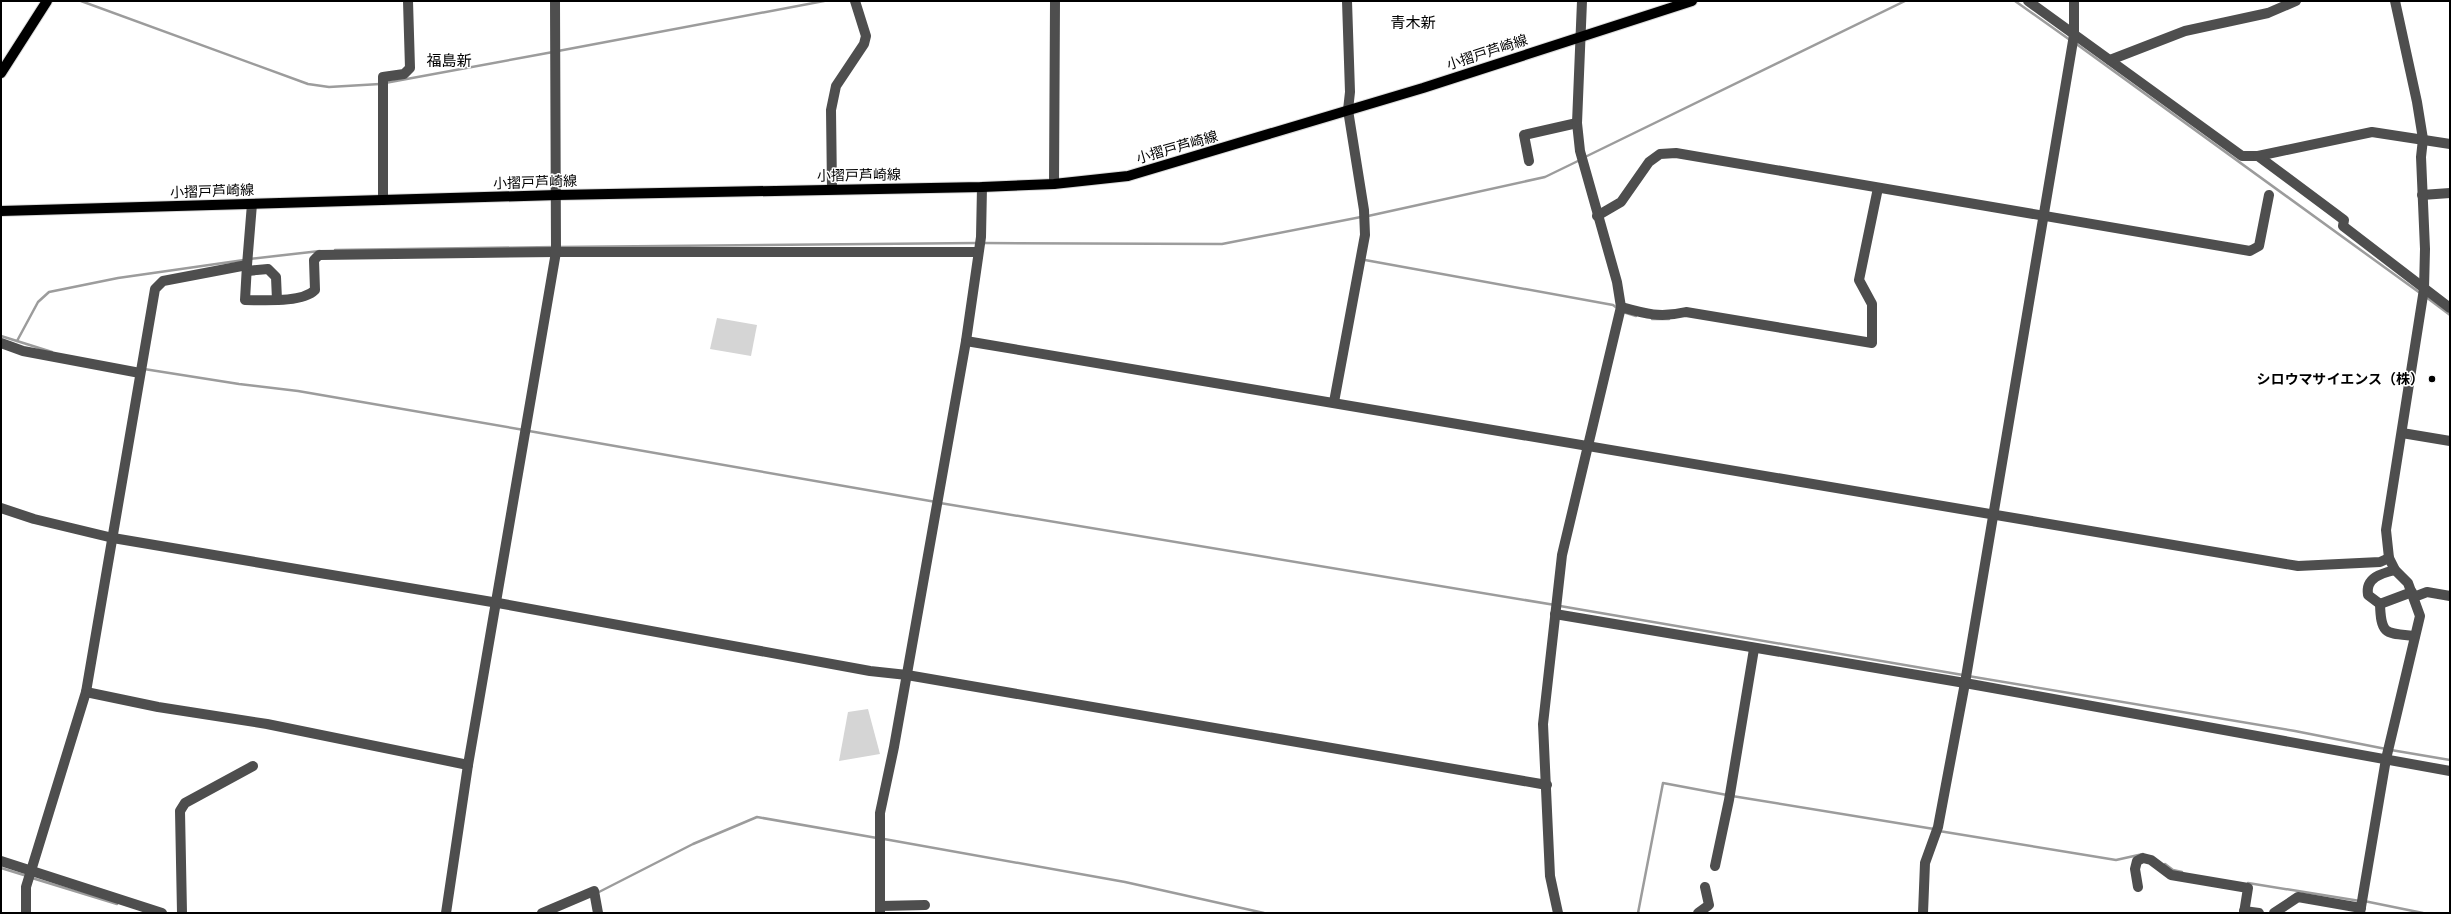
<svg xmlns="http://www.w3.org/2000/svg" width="2451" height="914" font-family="Montserrat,'Noto Sans JP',sans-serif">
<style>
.green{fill:#d5d5d5}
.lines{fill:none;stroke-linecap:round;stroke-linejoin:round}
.stream{stroke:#9c9c9c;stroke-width:2.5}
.major-casing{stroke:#dbdbdb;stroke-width:12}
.minor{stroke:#4e4e4e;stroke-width:10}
.major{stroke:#000;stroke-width:10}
.poi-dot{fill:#000;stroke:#fff;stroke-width:1.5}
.labels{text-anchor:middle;stroke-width:3;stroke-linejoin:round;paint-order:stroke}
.street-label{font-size:14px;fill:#000;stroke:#fff}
.poi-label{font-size:14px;font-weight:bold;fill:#000;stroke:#fff;text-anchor:end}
.neighbourhood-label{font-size:15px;fill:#000;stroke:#fff}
</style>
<rect width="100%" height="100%" fill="#fff"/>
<g class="green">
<path d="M717,318l40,7 -6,31 -41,-7z"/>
<path d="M868,709l12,45 -41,7 9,-49z"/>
</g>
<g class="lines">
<g class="stream">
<path d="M81,1l227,83 21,3 51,-3"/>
<path d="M2015,1l55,39"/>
<path d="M2075,43l345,250"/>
<path d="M558,51l266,-50"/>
<path d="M385,83l168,-31"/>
<path d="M1585,157l320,-156"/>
<path d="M1368,216l177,-39 35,-17"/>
<path d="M982,243l240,1 139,-27"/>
<path d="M559,247l418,-4"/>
<path d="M335,250l219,-3"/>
<path d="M249,259l71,-8"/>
<path d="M1365,260l248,45 4,3"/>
<path d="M2426,297l24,18"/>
<path d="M1623,312l13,4"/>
<path d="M1652,319h17"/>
<path d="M1,336l51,16"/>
<path d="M17,341l21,-39 11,-10 69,-14 126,-18"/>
<path d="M144,369l95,15 59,7 226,39"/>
<path d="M529,431l407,71"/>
<path d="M940,503l615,102"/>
<path d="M1560,606l403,69"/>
<path d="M1968,676l327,55 91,18"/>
<path d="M2391,750l59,10"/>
<path d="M1732,796l202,33"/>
<path d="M1939,831l177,29 27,-6"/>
<path d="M884,839l241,43 139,31"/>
<path d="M2165,864l8,6 9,2"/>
<path d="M1,868l26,8"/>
<path d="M32,878l85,26"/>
<path d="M2248,883l112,18"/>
<path d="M597,893l96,-49 64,-27 120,21"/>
<path d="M2364,901l59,12"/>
<path d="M1638,913l25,-130 64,12"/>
</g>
<g class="major-casing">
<g id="major">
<path d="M1,73l46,-72"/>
<path d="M1,211l556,-16 425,-8 72,-3 74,-8 295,-88 269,-87"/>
</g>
</g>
<g class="minor">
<path d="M2028,1l214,155h16l86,64 -1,6 107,82"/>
<path d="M2110,60l75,-29 83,-18 28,-12"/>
<path d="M2258,156l114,-24 78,12"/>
<path d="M1529,161l-5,-26 53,-12"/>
<path d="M1054,184l1,-183"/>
<path d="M832,189l-1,-79 5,-24 28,-42 2,-8 -11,-35"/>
<path d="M2422,195l28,-2"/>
<path d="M383,200v-123l21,-3 6,-6 -2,-67"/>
<path d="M1597,216l24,-14 28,-40 11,-8 16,-1 574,98 9,-5 10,-51"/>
<path d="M247,265l-2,35c18,0 57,3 70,-10l-1,-30 5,-5 237,-3h422"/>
<path d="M247,271l21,-2 8,8 1,23"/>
<path d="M1621,307c25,7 39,11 65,5l186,31v-39l-13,-24 19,-92"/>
<path d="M966,341l1332,225 82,-4 9,-4"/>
<path d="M1,343l22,8 117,22"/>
<path d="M1334,402l31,-167 -1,-25 -16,-100 2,-18 -3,-91"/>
<path d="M2402,433l48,8"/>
<path d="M1,508l33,11 79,19 385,65 372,68 37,4 640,110"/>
<path d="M2412,592l-32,12c1,32 6,29 35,32"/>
<path d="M2414,597l13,-5 23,4"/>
<path d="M2380,604l-12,-9c-3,-18 15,-22 27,-25"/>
<path d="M1555,614l410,69 485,88"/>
<path d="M86,692l72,15 109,17 201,41"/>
<path d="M1,861l161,52"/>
<path d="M1715,866l14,-66 25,-151"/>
<path d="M2138,887l-3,-18 2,-8 6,-3 8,2 20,15 77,13 -4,25"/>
<path d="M880,906l45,-1"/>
<path d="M2244,911l15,2"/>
<path d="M26,913v-26l60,-195 69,-403 8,-8 84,-16 5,-61"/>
<path d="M182,913l-2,-102 5,-8 68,-37"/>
<path d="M446,913l22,-148 88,-513 -1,-251"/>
<path d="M542,913l52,-22 4,22"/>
<path d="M880,913v-100l14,-66 72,-406 15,-104 1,-50"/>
<path d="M1558,913l-8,-37 -7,-152 19,-169 59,-248 -4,-25 -37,-131 -3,-28 5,-122"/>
<path d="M1698,913l11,-8 -4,-18"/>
<path d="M1923,913l2,-50 13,-36 27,-144 109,-648v-34"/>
<path d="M2274,913l24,-16 63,11"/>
<path d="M2360,913l26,-154 34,-143 -12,-33 -13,-13 -6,-12 -3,-28 38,-241 1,-40 -4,-92 2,-18 -6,-37 -22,-101"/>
</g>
<use href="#major" class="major"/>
</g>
<circle class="poi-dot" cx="2432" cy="379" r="4"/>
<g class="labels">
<g class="street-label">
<text transform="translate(1487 52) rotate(-18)" y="5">小摺戸芦崎線</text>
<text transform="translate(1177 147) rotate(-16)" y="5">小摺戸芦崎線</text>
<text transform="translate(859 175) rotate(-1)" y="5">小摺戸芦崎線</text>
<text transform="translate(535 182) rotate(-2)" y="5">小摺戸芦崎線</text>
<text transform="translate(212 191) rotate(-2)" y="5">小摺戸芦崎線</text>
</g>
<g class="poi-label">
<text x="2424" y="384">シロウマサイエンス（株）</text>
</g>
<g class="neighbourhood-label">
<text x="1413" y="28">青木新</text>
<text x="449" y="66">福島新</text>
</g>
</g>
<rect width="2451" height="914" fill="none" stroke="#000000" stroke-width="4"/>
</svg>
